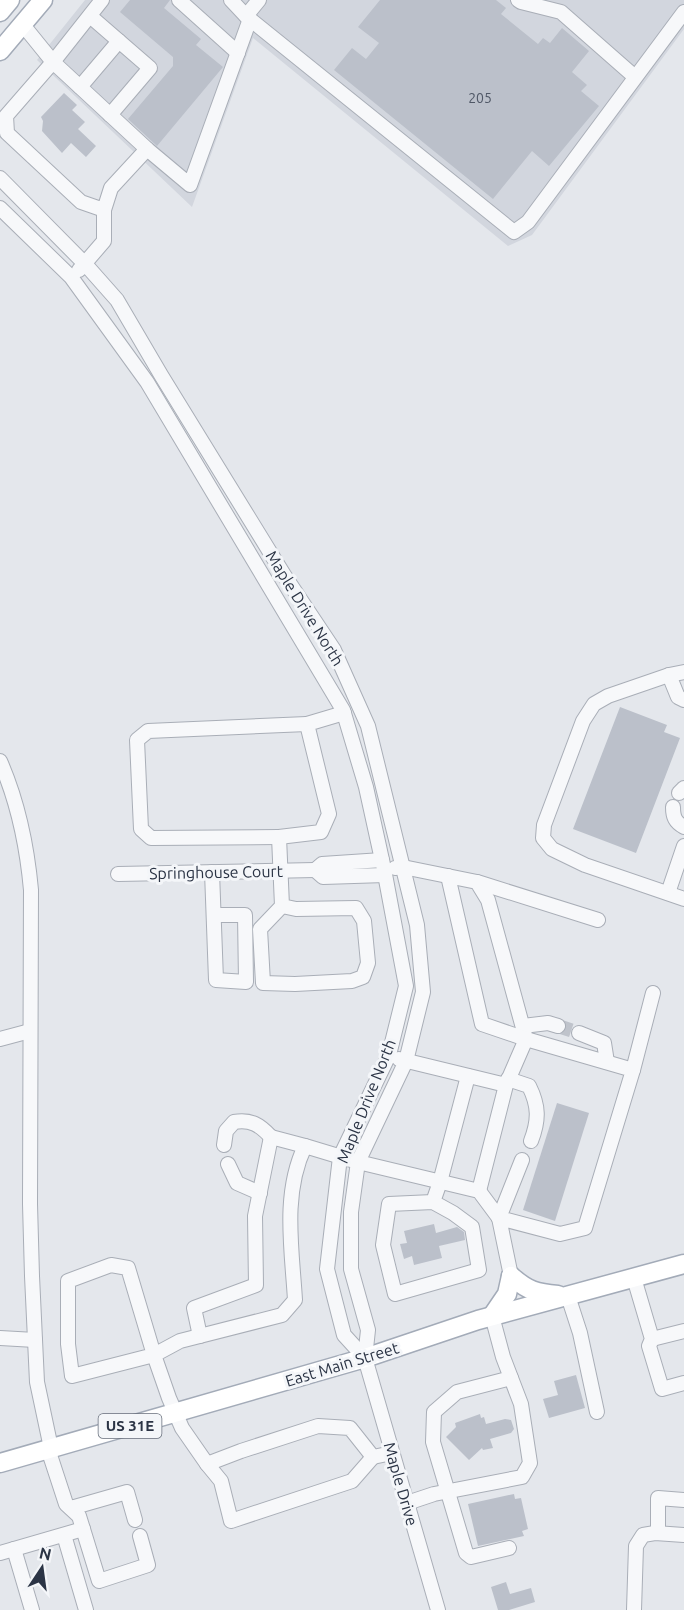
<svg xmlns="http://www.w3.org/2000/svg" width="684" height="1610" font-family="Ubuntu,sans-serif">
<style>
.built{fill:#d2d6de}
.building{fill:#bbc0ca}
.lines{fill:none;stroke-linecap:round;stroke-linejoin:round}
.minor-tunnel{stroke:#bfc3cb;stroke-width:14;stroke-dasharray:14 7;stroke-linecap:butt}
.minor-casing{stroke:#a9aeb7;stroke-width:16}
.major-casing{stroke:#a3abb8;stroke-width:21}
.minor{stroke:#f7f8fa;stroke-width:14}
.major{stroke:#fff;stroke-width:18}
.labels{text-anchor:middle;stroke-width:6;stroke-linejoin:round;paint-order:stroke}
.number-label{font-size:14px;fill:#4f5766}
.shield{fill:#f4f6f9;stroke:#676e7b;stroke-width:1.5}
.shield-label{font-size:15px;font-weight:bold;fill:#2b3445}
.street-label{font-size:16px;fill:#2b3445;stroke:#f4f6f9}
</style>
<rect width="100%" height="100%" fill="#e4e7ec"/>
<path class="built" d="M85,0h599v29l-152,206 -24,11 -255,-208 -61,169 -155,-147z"/>
<g class="building">
<path d="M130,0h40l-6,8 37,31 -5,6 27,22 -66,79 -29,-27 45,-53v-9l-53,-45z"/>
<path d="M380,0h116l10,8 -5,6 37,30 5,-6 7,5 12,-15 27,23 -17,21 15,13 -6,6 18,15 -50,60 -17,-15 -39,48 -159,-129 18,-22 14,11 13,-16 -21,-16z"/>
<path d="M64,93l13,12 -5,5 13,12 -7,7 18,17 -10,11 -15,-14 -9,10 -20,-22 1,-10 -2,-4z"/>
<path d="M620,707l47,18 -3,7 16,6 -44,115 -63,-24z"/>
<path d="M557,1103l32,10 -34,108 -32,-11z"/>
<path d="M434,1224l2,9 21,-6 7,5 1,8 -26,6 3,12 -28,7 -2,-9 -8,3 -4,-15 7,-1 -3,-12z"/>
<path d="M576,1375l9,33 -36,10 -6,-19 15,-4 -4,-14z"/>
<path d="M480,1414l1,4 3,-1 2,7 19,-5 6,1 3,9 -3,4 -21,6 3,9 -10,2 -1,-2 -13,12 -23,-23 10,-10 -1,-4z"/>
<path d="M514,1494l1,5 6,-1 7,31 -6,2 2,5 -46,10 -10,-42z"/>
<path d="M506,1582l4,12 21,-6 4,14 -26,8h-11l-7,-23z"/>
</g>
<g class="lines">
<path class="minor-tunnel" d="M558,1026l21,7"/>
<g class="minor-casing">
<g id="minor">
<path d="M179,0l59,53"/>
<path d="M231,0l15,16 13,-16"/>
<path d="M518,0l3,2 40,10 74,65"/>
<path d="M90,16l60,52 -40,47"/>
<path d="M246,16l268,216 14,-10 156,-210"/>
<path d="M23,25l30,37 49,-62"/>
<path d="M80,87l39,-46"/>
<path d="M147,149l43,36 60,-166"/>
<path d="M0,178l86,87 31,35 44,75 123,200 50,75 34,76 49,199 6,67 -17,69 -48,101 -7,50v57l17,61 -3,28 73,252"/>
<path d="M0,208l71,69 76,105 196,328 23,77 18,82 22,117 -17,69 -49,102 -13,112 17,66 21,23"/>
<path d="M79,270l25,-29v-31l-23,-8 -74,-69 -1,-17 47,-54 94,87 -36,39 -7,22"/>
<path d="M684,672l-15,3 -61,21 -14,8 -11,17 -39,104 -1,13 9,11 33,16 99,34"/>
<path d="M669,675l9,22 6,3"/>
<path d="M0,761c18,41 27,85 31,129l-1,314 2,72 5,106 14,66"/>
<path d="M679,793l5,-5"/>
<path d="M673,807c0,10 2,15 11,20"/>
<path d="M279,837l-128,1 -10,-9 -4,-89 11,-9 159,-7"/>
<path d="M382,860l-60,4 -7,6 8,7 62,-2"/>
<path d="M395,868l8,-1 74,15 11,18 38,139 107,31 -48,158 -25,6 -61,-16 12,58"/>
<path d="M212,872l4,108 30,2 -1,-67h-31"/>
<path d="M118,874l197,-4"/>
<path d="M477,882l121,38"/>
<path d="M668,893l16,-47"/>
<path d="M282,906l14,3 60,-1 8,13 4,42 -5,14 -11,4 -57,3 -32,-1 -3,-54 22,-23 -3,-69 42,-5 8,-18 -22,-90 37,-11"/>
<path d="M523,1026l25,-3 10,3"/>
<path d="M579,1033l25,10 3,19"/>
<path d="M0,1039l30,-8"/>
<path d="M399,1059l107,26 20,-46 -44,-15 -34,-148"/>
<path d="M633,1070l20,-77"/>
<path d="M508,1079l21,7c10,20 10,34 2,55"/>
<path d="M224,1145l2,-14 8,-9c17,-3 26,3 37,15"/>
<path d="M228,1164l9,19 23,10"/>
<path d="M479,1191l27,-106"/>
<path d="M433,1202l20,11 19,14 7,43 -84,24 -12,-49 6,-41 44,-2 7,-20 28,-106"/>
<path d="M499,1218l23,-58"/>
<path d="M111,1265l17,3 26,87 -82,21 -4,-32v-63z"/>
<path d="M634,1278l18,61 -3,7 13,43 22,-6"/>
<path d="M568,1296l12,37 17,79"/>
<path d="M200,1336l-6,-28 62,-23 -1,-69 16,-79 34,9"/>
<path d="M0,1338l35,2"/>
<path d="M652,1339l32,-8"/>
<path d="M48,1449l18,55 13,12 20,65 49,-16 -8,-29"/>
<path d="M392,1453l-19,4 -23,-29 -32,-2 -77,25 -34,13 -25,-36 -13,-30 -15,-43 26,-14 102,-26 13,-15c-3,-51 -13,-106 10,-154l53,16 121,29 20,27"/>
<path d="M207,1464l14,17 10,40 121,-40 21,-24"/>
<path d="M407,1503l27,-9 88,-17 8,-14 -9,-59 -18,-47 -11,-41"/>
<path d="M71,1508l56,-16 8,28"/>
<path d="M658,1533v-35l26,2"/>
<path d="M64,1535l22,75"/>
<path d="M509,1548l-38,9 -5,-4 -33,-111 1,-30 23,-20 54,-14"/>
<path d="M14,1549l18,61"/>
<path d="M0,1553l83,-24"/>
<path d="M634,1610l2,-64 7,-11 12,-2 29,2"/>
</g>
</g>
<g class="major-casing">
<g id="major">
<path d="M0,12l10,-12"/>
<path d="M0,51l43,-51"/>
<path d="M511,1276c17,15 25,17 47,19"/>
<path d="M492,1316l15,-22 4,-18"/>
<path d="M0,1463l365,-105 113,-38 206,-56"/>
</g>
</g>
<use href="#minor" class="minor"/>
<use href="#major" class="major"/>
</g>
<g class="labels">
<g class="number-label">
<text x="480" y="103">205</text>
</g>
<rect class="shield" x="98.5" y="1414" width="63" height="24" rx="4.5"/>
<g class="shield-label">
<text x="130" y="1431">US 31E</text>
</g>
<g class="street-label">
<text transform="translate(305 608) rotate(58)" y="6">Maple Drive North</text>
<text transform="translate(216 872) rotate(-1)" y="6">Springhouse Court</text>
<text transform="translate(366 1101) rotate(-68)" y="6">Maple Drive North</text>
<text transform="translate(342 1364) rotate(-17)" y="6">East Main Street</text>
<text transform="translate(401 1484) rotate(74)" y="6">Maple Drive</text>
</g>
</g>
<g transform="translate(42 1568) rotate(13)" stroke="#f4f6f9" stroke-width="4.5" paint-order="stroke">
<path d="M0-4.5L10 22L0 15L-10 22Z" fill="#2b3445"/>
<text y="-9" font-size="16" font-weight="bold" text-anchor="middle" fill="#2b3445">N</text>
</g>
</svg>
